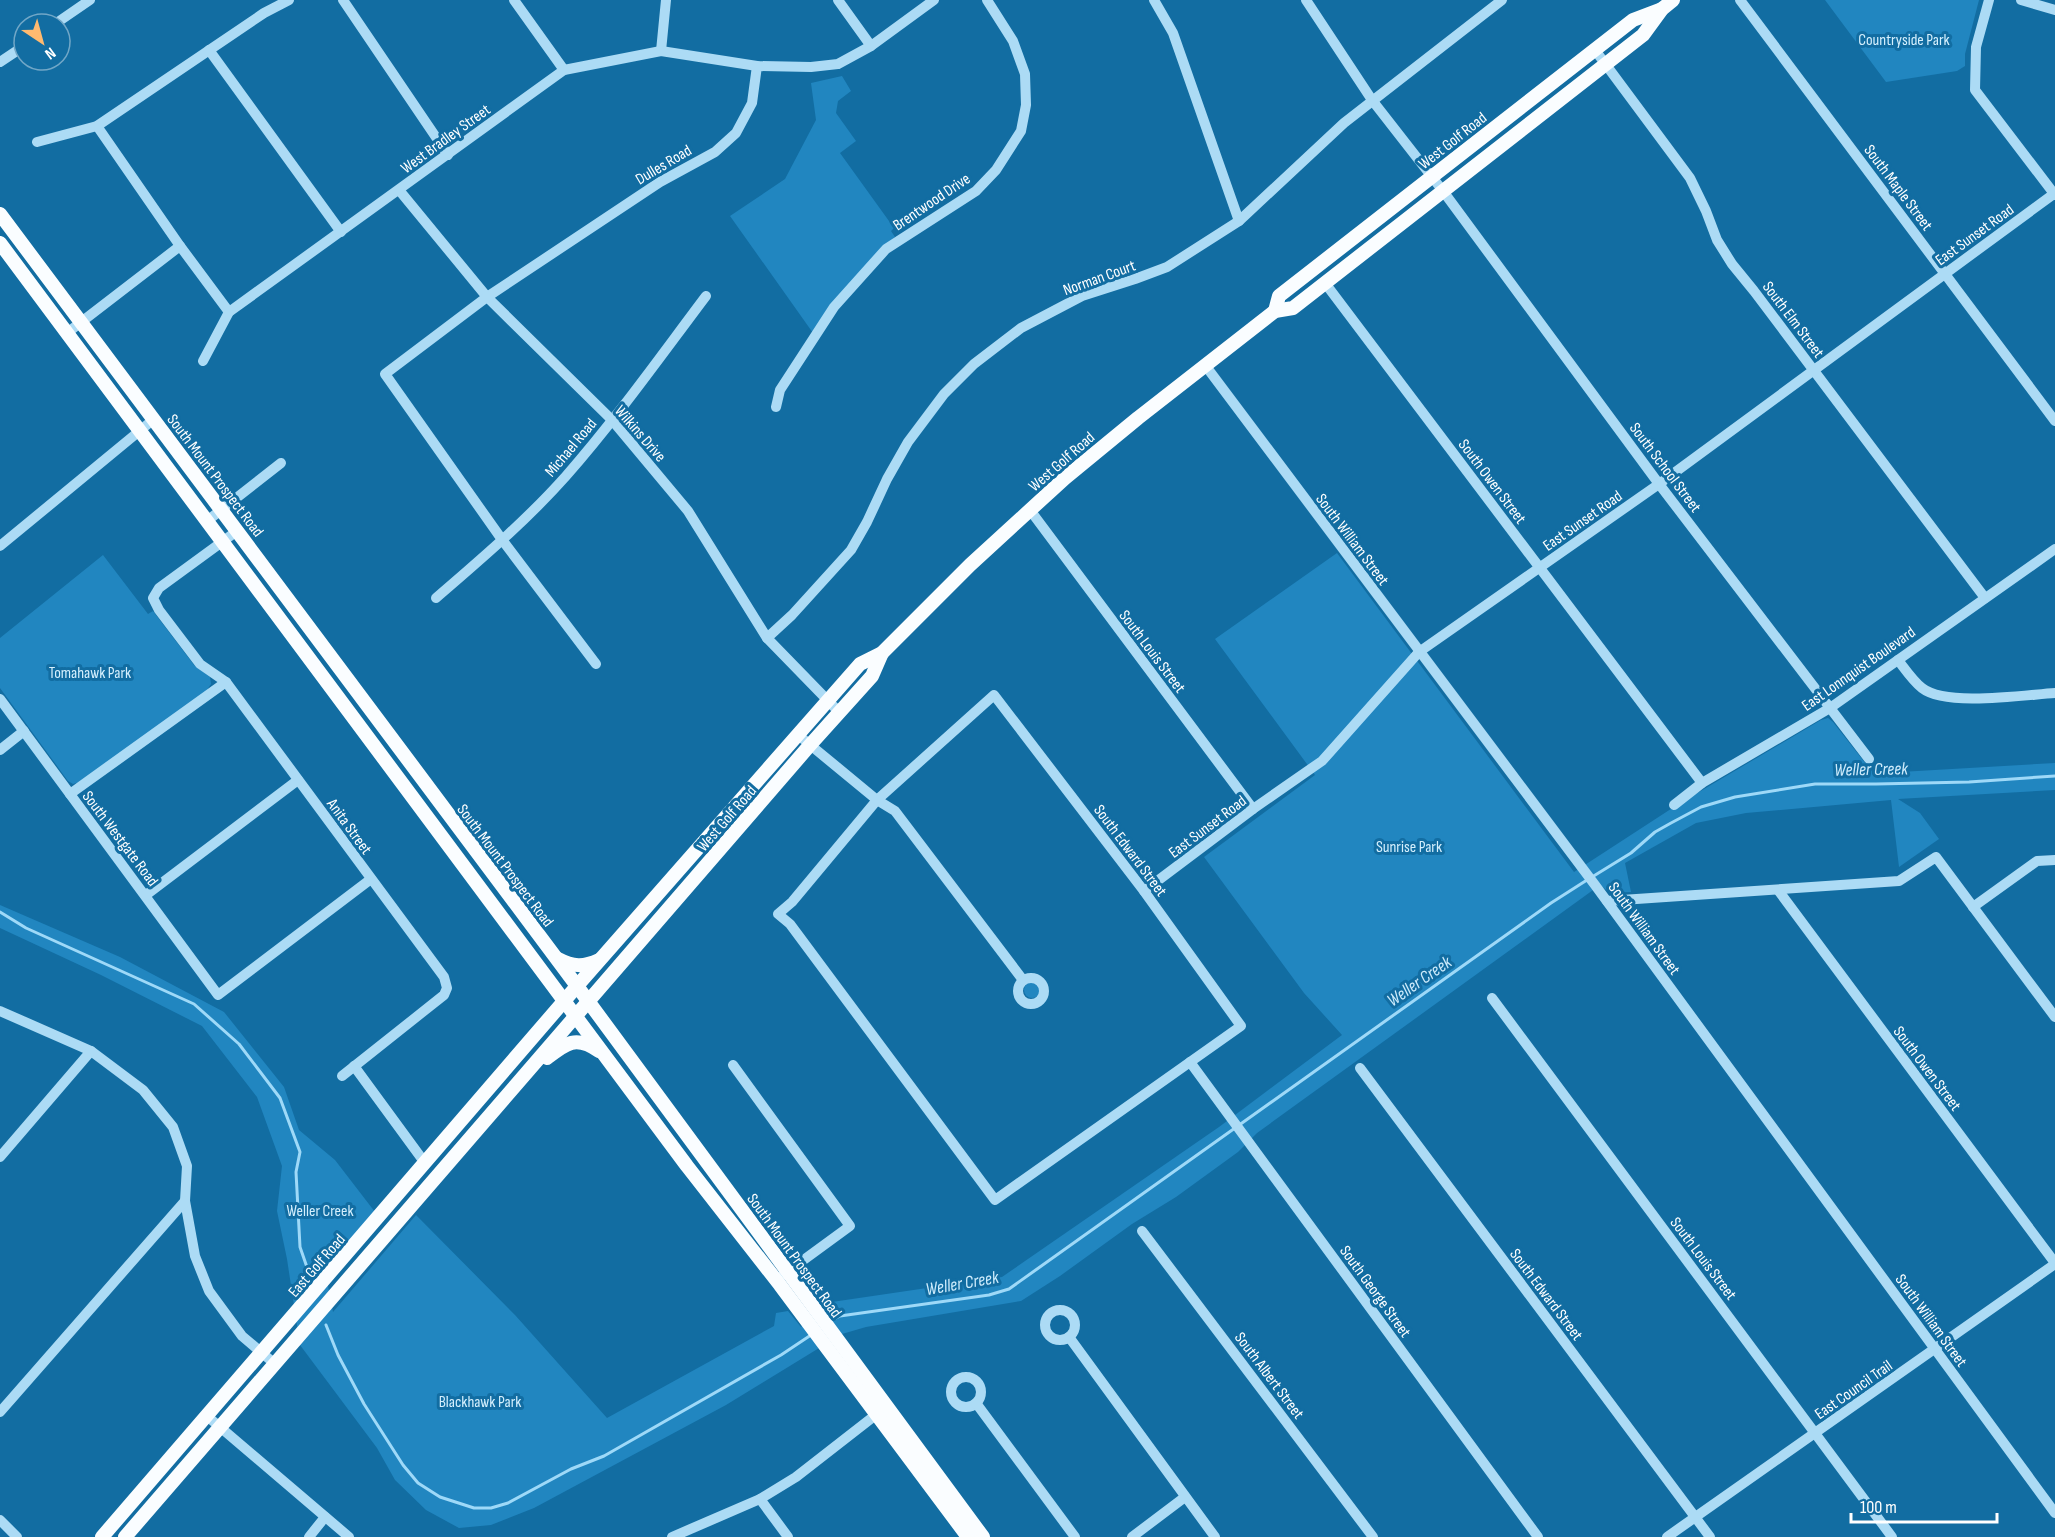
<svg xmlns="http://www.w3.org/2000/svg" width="2055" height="1537" font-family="'Sofia Sans Condensed',sans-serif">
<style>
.green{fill:#2186c0}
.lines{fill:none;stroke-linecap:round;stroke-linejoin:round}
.stream{stroke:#9ed9f8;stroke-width:3}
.minor{stroke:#acdbf5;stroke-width:10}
.major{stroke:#fafdff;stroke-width:14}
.labels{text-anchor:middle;stroke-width:6;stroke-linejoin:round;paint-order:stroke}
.park-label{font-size:16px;fill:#d5f0fe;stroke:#126da2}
.street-label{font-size:16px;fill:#fff;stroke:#126da2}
.water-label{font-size:18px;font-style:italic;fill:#ceecfc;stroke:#126da2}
</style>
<rect width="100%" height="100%" fill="#126da2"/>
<g class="green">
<path d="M1825,0h154l-14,54v12l-8,5 -71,11z"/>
<path d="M842,76l9,15 -13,10 -2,12 20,28 -16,12 54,75 -3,3 4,6 -23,21 -59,75 -83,-117 55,-37 31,-59 -5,-37z"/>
<path d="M1337,553l237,319 103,-67 144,-85 7,-2 5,4 33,42 17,9 172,-10v27l-157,9 22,14 19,26 -40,28 -8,-67 -145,13 -50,10 -71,40 6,29 -21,1 -10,-8 -343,248 -19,19 -62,45 -44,27 -72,52 -39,25 -155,26 -24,7 -116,71 -192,103 -43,17 -32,3 -33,-18 -31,-30 -18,-32 -77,-103 -13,-86 -10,-48 5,-45 -25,-69 -55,-71 -101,-51 -101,-47v-23l120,52 104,55 60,75 15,43 36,30 40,52 -50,58 8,42 83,-97 99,100 92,103 167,-92 2,-13 12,-2 13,16 24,-24 177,-26 217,-150 123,-92 -38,-42 -100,-136 111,-82 -100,-136z"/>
<path d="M103,555l45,59 5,-3 41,54 16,12 1,7 -4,6 -127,92 -7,2 -5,-3 -68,-93v-50z"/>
<circle cx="1032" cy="990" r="8"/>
</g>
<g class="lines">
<g class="stream">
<path d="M1592,877l39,-24 24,-21 16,-9 30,-16 34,-10 80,-13h61l93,-2 86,-6"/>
<path d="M0,912l26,16 168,76 45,40 41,54 20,54 -4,20 4,75 10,29"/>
<path d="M836,1318l4,-2 149,-21 20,-6 542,-386 36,-23"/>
<path d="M326,1325l12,30 26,49 39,61 15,18 22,14 34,11h17l17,-5 63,-34 33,-13 177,-101 30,-20"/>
</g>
<g class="minor">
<path d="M343,0l105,155"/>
<path d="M514,0l50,70"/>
<path d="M838,0l33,46"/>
<path d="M1154,0l19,33 66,188"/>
<path d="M1306,0l66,100 71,91 216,293 210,275"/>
<path d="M1740,0l315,421"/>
<path d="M1989,0l-13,47 -1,43 80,105"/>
<path d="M2021,0l34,10"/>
<path d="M55,24l35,-24"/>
<path d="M209,50l132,182"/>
<path d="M1595,50l95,128 16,33 11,29 15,24 22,27 231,307"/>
<path d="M661,51l5,-51"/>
<path d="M0,62l24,-16"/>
<path d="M97,126l83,120 49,66"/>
<path d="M37,142l60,-16 167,-113 25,-13"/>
<path d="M399,190l88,107 125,123 76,91 79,127 72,74"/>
<path d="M1325,283l377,500"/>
<path d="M67,333l113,-87"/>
<path d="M203,361l26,-49 335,-242 97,-19 96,15 54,1 27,-3 33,-18 63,-46"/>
<path d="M1205,365l390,520 460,628"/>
<path d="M776,407l4,-17 54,-83 52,-58 90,-58 20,-21 25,-39 5,-26 -1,-31 -12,-33 -26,-41"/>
<path d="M1030,510l223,299"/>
<path d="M207,521l74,-58"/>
<path d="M237,531l-78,57 -6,10 6,12 41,54 26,18 218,295 3,11 -3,7 -102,81"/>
<path d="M0,546l154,-127"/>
<path d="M436,598c45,-39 90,-77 130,-122 50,-57 94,-119 140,-180"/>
<path d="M767,638l25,-23 59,-65 16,-28 20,-43 21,-37 36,-48 30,-30 47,-36 61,-32 53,-17 32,-12 72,-46 105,-98 158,-123"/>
<path d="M1898,660c7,9 15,21 24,28 24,19 102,7 133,5"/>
<path d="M596,664l-93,-123 -118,-167 102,-77 173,-115 55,-30 21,-19 16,-30 5,-37"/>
<path d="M994,695l150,196 97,135 -246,174 -205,-276 -12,-10 14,-12 85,-102z"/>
<path d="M0,699l218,296 153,-116"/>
<path d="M797,734l80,66 18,11 128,169"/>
<path d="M0,750l24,-19"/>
<path d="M70,794l156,-112"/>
<path d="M1674,805l28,-22 128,-75 225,-159"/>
<path d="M1778,890l277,373"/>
<path d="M1144,891l109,-82 69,-48 97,-109 240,-168 396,-291"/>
<path d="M146,895l152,-115"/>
<path d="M1607,901l292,-20 37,-24 119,160"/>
<path d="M1973,907l64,-46 18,-1"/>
<circle cx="1031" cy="991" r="13"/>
<path d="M1492,998l400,539"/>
<path d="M0,1011l91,40 52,39 30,37 14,39 -2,35 10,55 14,35 33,45 33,28"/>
<path d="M1190,1062l348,475"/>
<path d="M733,1065l117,161 -67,49"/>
<path d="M354,1066l71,97"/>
<path d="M1360,1068l350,469"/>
<path d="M0,1157l91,-106"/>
<path d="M1142,1231l231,306"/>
<circle cx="1060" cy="1325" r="15"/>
<path d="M1069,1337l146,200"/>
<circle cx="966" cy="1392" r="15"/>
<path d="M976,1403l99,134"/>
<path d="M0,1412l185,-211"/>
<path d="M207,1416l142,121"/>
<path d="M760,1499l28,38"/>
<path d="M0,1520l17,17"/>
<path d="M309,1537l16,-20"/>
<path d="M672,1537l88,-38 36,-22 86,-67"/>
<path d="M1132,1537l53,-40"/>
<path d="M1667,1537l388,-273"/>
</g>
<g class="major">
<path d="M0,214l577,772 406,551"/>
<path d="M0,243l687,923 93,119 188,252"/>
<path d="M1275,311l4,-15 354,-276 29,-11"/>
<path d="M558,959c15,8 26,8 41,1"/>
<path d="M547,1058c19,-15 29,-23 52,-7"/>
<path d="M102,1537l475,-551 283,-322 22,-11 88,-88 95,-87 73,-60 137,-107 18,-3 350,-273 19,-26 11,-9"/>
<path d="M125,1537l685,-792 62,-69 10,-23"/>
</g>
</g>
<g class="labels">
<g class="park-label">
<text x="1904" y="45">Countryside Park</text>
<text x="90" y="678">Tomahawk Park</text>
<text x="1409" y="852">Sunrise Park</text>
<text x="320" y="1216">Weller Creek</text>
<text x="480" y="1407">Blackhawk Park</text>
</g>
<g class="street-label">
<text transform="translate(445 138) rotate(-36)" y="6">West Bradley Street</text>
<text transform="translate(1452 140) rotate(-38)" y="6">West Golf Road</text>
<text transform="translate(663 164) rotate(-31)" y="6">Dulles Road</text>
<text transform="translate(1899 187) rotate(53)" y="6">South Maple Street</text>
<text transform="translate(931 201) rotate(-34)" y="6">Brentwood Drive</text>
<text transform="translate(1974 234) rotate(-36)" y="6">East Sunset Road</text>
<text transform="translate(1099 277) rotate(-20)" y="6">Norman Court</text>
<text transform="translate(1794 319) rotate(53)" y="6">South Elm Street</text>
<text transform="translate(641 433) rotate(49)" y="6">Wilkins Drive</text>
<text transform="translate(570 447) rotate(-50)" y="6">Michael Road</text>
<text transform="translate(1061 461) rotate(-41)" y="6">West Golf Road</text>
<text transform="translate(1666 467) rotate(53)" y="6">South School Street</text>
<text transform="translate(216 475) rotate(53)" y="6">South Mount Prospect Road</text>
<text transform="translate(1493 481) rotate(53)" y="6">South Owen Street</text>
<text transform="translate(1582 520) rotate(-35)" y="6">East Sunset Road</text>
<text transform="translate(1353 539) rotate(53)" y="6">South William Street</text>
<text transform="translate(1153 651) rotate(53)" y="6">South Louis Street</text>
<text transform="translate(1858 668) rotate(-35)" y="6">East Lonnquist Boulevard</text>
<text transform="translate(726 818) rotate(-49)" y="6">West Golf Road</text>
<text transform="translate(350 826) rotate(54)" y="6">Anita Street</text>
<text transform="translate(1207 826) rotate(-37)" y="6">East Sunset Road</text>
<text transform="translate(121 838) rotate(53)" y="6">South Westgate Road</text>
<text transform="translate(1131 850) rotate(53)" y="6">South Edward Street</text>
<text transform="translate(506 865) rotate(53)" y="6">South Mount Prospect Road</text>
<text transform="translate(1645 928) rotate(54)" y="6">South William Street</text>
<text transform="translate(1928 1068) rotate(53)" y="6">South Owen Street</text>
<text transform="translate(795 1255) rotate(54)" y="6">South Mount Prospect Road</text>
<text transform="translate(1704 1258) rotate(53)" y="6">South Louis Street</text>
<text transform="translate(316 1265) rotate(-49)" y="6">East Golf Road</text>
<text transform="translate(1376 1291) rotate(54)" y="6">South George Street</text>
<text transform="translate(1547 1294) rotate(53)" y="6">South Edward Street</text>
<text transform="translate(1932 1320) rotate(54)" y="6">South William Street</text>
<text transform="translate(1270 1375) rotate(53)" y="6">South Albert Street</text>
<text transform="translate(1853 1389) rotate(-35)" y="6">East Council Trail</text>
</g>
<g class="water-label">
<text transform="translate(1871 769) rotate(-1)" y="6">Weller Creek</text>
<text transform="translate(1419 981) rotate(-35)" y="6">Weller Creek</text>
<text transform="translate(962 1283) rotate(-10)" y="6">Weller Creek</text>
</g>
</g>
<g transform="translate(42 42) rotate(144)"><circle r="28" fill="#126da2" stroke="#71a7c7" stroke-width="1.5"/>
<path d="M0-4.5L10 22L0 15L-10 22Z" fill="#ffba70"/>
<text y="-9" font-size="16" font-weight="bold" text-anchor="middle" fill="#ffffff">N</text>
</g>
<path d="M1851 1513v9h146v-9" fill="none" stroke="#ffffff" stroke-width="3"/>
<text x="1860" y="1513" font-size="18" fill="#ffffff" stroke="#126da2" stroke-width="4.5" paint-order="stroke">100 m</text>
</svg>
